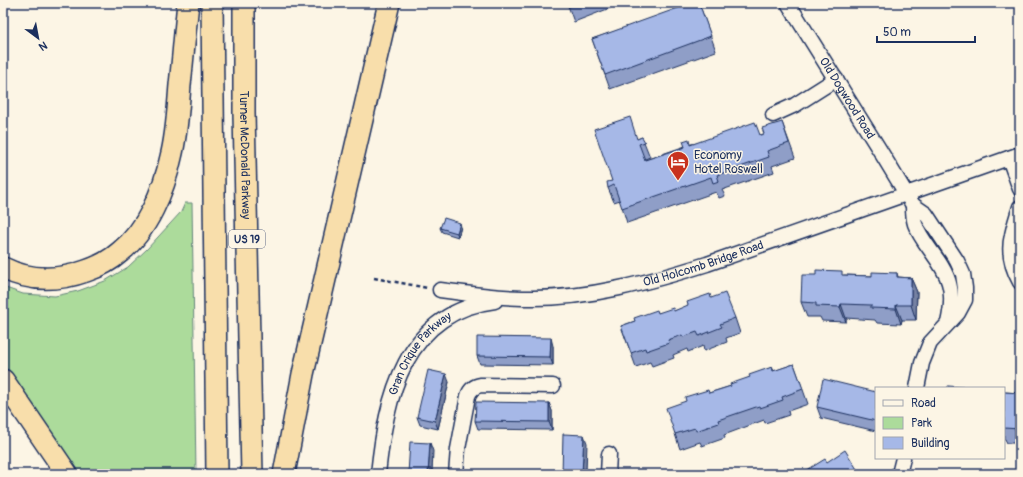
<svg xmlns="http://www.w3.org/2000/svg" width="1023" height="477" font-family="Pangolin,sans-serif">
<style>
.green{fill:#acdb9b;stroke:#64857c}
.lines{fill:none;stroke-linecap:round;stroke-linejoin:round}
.minor-casing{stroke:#1b2f5e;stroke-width:17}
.highway-casing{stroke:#1b2f5e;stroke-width:24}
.path{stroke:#1b2f5e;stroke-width:2.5;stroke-dasharray:4 3;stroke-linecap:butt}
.minor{stroke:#fcf5e5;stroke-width:14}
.highway{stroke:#f8deab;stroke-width:21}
.wall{fill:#8f9ec7;stroke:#1b2f5e}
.shaded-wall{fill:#7481a2;stroke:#1b2f5e}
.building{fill:#a6b8e7;stroke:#1b2f5e}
.labels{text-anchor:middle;stroke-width:3;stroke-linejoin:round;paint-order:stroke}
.shield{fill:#fcf5e5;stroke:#5e6a86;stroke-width:1}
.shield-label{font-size:11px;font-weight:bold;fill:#1b2f5e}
.street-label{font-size:12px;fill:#1b2f5e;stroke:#fcf5e5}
.poi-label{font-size:12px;fill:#1b2f5e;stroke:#fcf5e5;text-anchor:start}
</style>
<rect width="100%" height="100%" fill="#fcf5e5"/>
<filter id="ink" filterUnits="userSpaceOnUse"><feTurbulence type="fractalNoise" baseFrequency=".025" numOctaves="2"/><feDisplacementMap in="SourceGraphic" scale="8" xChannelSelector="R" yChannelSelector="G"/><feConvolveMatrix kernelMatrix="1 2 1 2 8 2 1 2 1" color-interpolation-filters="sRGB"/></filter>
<g filter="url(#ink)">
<path class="green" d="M185,203h7l4,271h-121l-72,-105v-82l20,7 32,2 23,-5 27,-10 23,-14 19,-18 34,-37z"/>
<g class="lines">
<g class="minor-casing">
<g id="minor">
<path id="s1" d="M788,3l91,146 34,56 13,9 31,47 6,13 2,14v12l-7,13 -28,30 -8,20 -5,25"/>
<path d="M773,115l22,-10 41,-26"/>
<path d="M1009,158l11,31"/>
<path d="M913,205c0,6 0,13 2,19 7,20 28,37 34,59 4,13 2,27 -1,40"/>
<path d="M1020,207c-3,9 -6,19 -8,28 -4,16 0,33 8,47"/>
<path id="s2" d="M440,290c29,4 59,8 88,8 61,1 122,-16 179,-34l313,-110"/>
<path id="s3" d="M378,474c8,-76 26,-162 117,-173"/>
<path d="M456,474l2,-25 10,-53c2,-6 6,-10 13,-11l72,1"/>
<path d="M608,474l1,-20"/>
<path d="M899,474l4,-16"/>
</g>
</g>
<g class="highway-casing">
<g id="highway">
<path d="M212,3l5,471"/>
<path id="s4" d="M244,3v110l8,361"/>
<path d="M3,268c26,13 55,13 83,3 12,-4 24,-10 34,-19 27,-21 44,-62 51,-95 6,-23 7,-48 9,-72 3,-27 5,-55 8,-82"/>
<path d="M3,380l64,94"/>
<path d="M284,474l19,-100 86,-371"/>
</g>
</g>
<path class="path" d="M374,278l54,10"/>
<use href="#minor" class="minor"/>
<use href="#highway" class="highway"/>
</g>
<g class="wall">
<path d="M567,3h56l-49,19z"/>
<path d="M699,3l17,48 -106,38 -18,-50z"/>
<path d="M782,122l13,36 -23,8 2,6 -52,18 3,6 -6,2 -3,-6 -89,31 -7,-23 -6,2 -6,-14 4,-7 25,-42 5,-2 8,20 -5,2v1l46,-16 69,-9 4,-1z"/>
<path d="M461,227l-3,10 -16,-5 -2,-4z"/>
<path d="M897,273l1,4 13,1 6,14 -1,28h-14l-1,4 -24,-1 -2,-3 -29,-2v4l-24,-1 -2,-4h-13l-6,-15 43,-27 28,1z"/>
<path d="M711,298l24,20 5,15 -14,5 1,4 -23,9 -1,-5 -15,6 -1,-3 -14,6 1,3 -22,8 -2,-4 -14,5 -15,-41 37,-13 16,-2z"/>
<path d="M553,346v19l-73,-1 -3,-8z"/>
<path d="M794,364l14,40 -20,7 1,4 -24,8 -1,-3 -40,15 1,3 -23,8 -2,-4 -20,7 -5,-15 34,-41 22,-7 41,-19 2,4z"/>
<path d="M449,382l-11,47 -18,-4 -3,-8z"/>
<path d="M876,392v39l-55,-13 -4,-11z"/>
<path d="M1004,392l16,1v50h-13l-2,-4h-1z"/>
<path d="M549,403l3,8v19l-74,-1 -3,-8z"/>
</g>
<g class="shaded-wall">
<path d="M460,223l1,4 -3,10 -1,-4z"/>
<path d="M911,278l6,14 -1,28 -5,-15z"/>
<path d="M841,304l5,14v4l-6,-15z"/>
<path d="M896,305l6,15 -1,4 -5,-15z"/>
<path d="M551,338l2,8v19l-3,-8z"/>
<path d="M446,374l3,8 -11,47 -3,-8z"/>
<path d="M549,403l3,8v19l-3,-8z"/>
<path d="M584,435l3,8 -1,31h-4z"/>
<path d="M430,443l3,8 -1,23h-4z"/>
</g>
<g class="building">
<path d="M567,3h12l-11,4z"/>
<path d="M692,3h7l12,33 -106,39 -13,-36z"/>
<path d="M630,117l7,22 5,-2 3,5 -6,2 6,16 40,-13 -2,-6 6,-2 1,6 65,-23 5,13 4,-1 -2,-6 20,-6 7,21 -22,8 2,6 -52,18 2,6 -6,2 -2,-6 -89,31 -8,-23 -6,3 -1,-6 5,-1 -18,-52z"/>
<path d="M444,218l16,5 -3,10 -17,-5z"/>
<path d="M816,270l26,1v4l30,1v-4l25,1v4l14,1v27h-15v4l-25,-1v-3l-30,-1 -1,3 -24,-1v-3l-15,-1 1,-27h14z"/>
<path d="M725,293l10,25 -15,6 2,3 -23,9 -2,-4 -14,5 -1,-2 -14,5 1,3 -23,8 -1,-3 -14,5 -10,-27 14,-5 -1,-3 23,-8 1,3 15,-5 1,3 14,-6 -1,-3 23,-8 1,4z"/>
<path d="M477,337l74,1 -1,19 -73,-1z"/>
<path d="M794,364l9,25 -21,8 1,3 -23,8 -1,-2 -41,14 1,3 -23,8 -1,-3 -20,6 -9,-26 20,-7 -1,-4 23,-7 1,3 22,-7 -1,-2 20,-7 -1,-2 23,-8 1,4z"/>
<path d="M428,370l18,4 -11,47 -18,-4z"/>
<path d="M823,379l53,13v29l-59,-14z"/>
<path d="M948,386l25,2h-25z"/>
<path d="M1004,392l16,1v36l-16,-1z"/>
<path d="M476,402l73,1v19l-74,-1z"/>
<path d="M563,434l21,1 -2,39h-20z"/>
<path d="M410,442l20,1 -2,31h-20z"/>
<path d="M845,450l15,24h-54l-2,-2 21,-13 2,3z"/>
<path d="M994,471l1,3h-12z"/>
<path d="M1003,472l1,2h-7z"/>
</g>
</g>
<defs>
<g id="hotel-pin" transform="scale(1.15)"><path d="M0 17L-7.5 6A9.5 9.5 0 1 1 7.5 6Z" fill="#c8321e" stroke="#fcf5e5"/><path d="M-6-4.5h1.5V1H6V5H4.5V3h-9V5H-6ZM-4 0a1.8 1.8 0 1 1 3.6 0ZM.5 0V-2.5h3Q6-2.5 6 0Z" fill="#fff"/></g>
</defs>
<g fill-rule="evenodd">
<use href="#hotel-pin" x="678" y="162"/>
</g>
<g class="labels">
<rect class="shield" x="229" y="230" width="36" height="18" rx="3"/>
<g class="shield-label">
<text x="247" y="243">US 19</text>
</g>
<g class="street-label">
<text dy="4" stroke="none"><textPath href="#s1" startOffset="112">Old Dogwood Road</textPath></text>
<text dy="4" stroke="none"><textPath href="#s4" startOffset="152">Turner McDonald Parkway</textPath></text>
<text dy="4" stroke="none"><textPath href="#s2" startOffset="268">Old Holcomb Bridge Road</textPath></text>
<text dy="4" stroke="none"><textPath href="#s3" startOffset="131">Gran Crique Parkway</textPath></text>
</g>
<g class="poi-label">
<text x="694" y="159">Economy<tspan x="694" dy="14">Hotel Roswell</tspan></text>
</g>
</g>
<rect width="1023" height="477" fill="none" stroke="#fcf5e5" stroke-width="16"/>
<rect x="8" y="8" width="1007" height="461" fill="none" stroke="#1b2f5e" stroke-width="1.5" filter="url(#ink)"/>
<rect x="875" y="387" width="130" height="72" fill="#fcf5e5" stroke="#a2a6af"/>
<rect x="883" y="400" width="20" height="6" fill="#fcf5e5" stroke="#a2a6af"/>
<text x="911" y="407" font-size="12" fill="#1b2f5e">Road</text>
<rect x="883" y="417" width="20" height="12" fill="#acdb9b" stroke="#a2a6af"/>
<text x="911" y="427" font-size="12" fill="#1b2f5e">Park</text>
<rect x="883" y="437" width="20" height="12" fill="#a6b8e7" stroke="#a2a6af"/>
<text x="911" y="447" font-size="12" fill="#1b2f5e">Building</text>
<g transform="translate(38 38) rotate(148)" stroke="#fcf5e5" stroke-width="3" paint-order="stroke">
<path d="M0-3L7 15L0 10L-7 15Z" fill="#1b2f5e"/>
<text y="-6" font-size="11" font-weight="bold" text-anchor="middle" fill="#1b2f5e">N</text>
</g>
<path d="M877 36v6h98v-6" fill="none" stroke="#1b2f5e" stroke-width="2"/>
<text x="883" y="36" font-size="12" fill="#1b2f5e" stroke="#fcf5e5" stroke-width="3" paint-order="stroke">50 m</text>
</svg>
